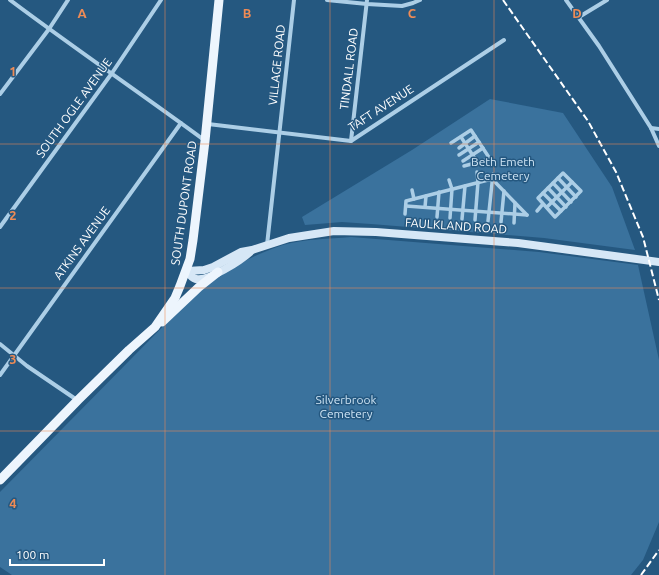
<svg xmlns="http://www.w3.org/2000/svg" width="659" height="575" font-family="Ubuntu,sans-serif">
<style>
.green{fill:#3a729d}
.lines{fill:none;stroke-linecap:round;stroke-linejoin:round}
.pedestrian{stroke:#accee6;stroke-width:3.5}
.minor{stroke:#accee6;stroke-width:4}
.secondary{stroke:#d6e7f6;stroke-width:8}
.primary{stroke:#edf5fd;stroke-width:9}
.rail{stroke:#fff;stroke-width:2;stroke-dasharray:7 3;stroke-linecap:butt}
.grid{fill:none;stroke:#ef8b55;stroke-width:1;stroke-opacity:0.55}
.labels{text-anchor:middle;stroke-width:3;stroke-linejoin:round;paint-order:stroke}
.street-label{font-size:12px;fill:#fff;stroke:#255880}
.park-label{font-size:12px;fill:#cfe5f5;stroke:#255880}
.grid-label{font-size:13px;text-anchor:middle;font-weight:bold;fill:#ef8b55;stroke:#255880;stroke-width:3;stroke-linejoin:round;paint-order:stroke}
</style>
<rect width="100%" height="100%" fill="#255880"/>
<g class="green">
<path d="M490,99l73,14 49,74 23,63 -91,-12 -173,-14 -29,-2 -37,3 -3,-8 110,-67z"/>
<path d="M351,237l188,15 99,13 21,95v162l-16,38 -12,15h-619l-12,-8v-75l194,-197c28,-22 55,-39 89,-50 21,-6 46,-6 68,-8z"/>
</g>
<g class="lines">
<g class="pedestrian">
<path d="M461,137l16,25"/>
<path d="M451,143l20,-13 21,32"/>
<path d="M459,148l16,-12"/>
<path d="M459,155l20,-13"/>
<path d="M463,161l20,-13"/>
<path d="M464,166l26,-7"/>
<path d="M563,173l18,18 -26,26 -17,-19z"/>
<path d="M558,178l18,19"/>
<path d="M449,180l3,9 -2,29"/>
<path d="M553,183l18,19"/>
<path d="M548,188l18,19"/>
<path d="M412,190l2,9"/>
<path d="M543,193l18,18"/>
<path d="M406,206l121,9"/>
<path d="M425,207l1,-11"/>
<path d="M547,207l25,-25"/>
<path d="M537,211l6,-7"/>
<path d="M405,214l1,-13 86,-22 35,36"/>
<path d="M437,217l2,-25"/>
<path d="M462,219l3,-33"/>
<path d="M475,220l3,-38 -1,-10"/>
<path d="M488,221l5,-47"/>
<path d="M501,222l3,-31"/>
<path d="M514,223l1,-20"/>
</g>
<g class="minor">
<path d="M10,0c64,48 130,93 194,140"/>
<path d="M327,0l40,4 35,2 11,-3 7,-3"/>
<path d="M566,0l33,46 52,82 8,18"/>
<path d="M579,17l28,-17"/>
<path d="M0,94l49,-65 19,-29"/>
<path d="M208,124l143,17 153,-101"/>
<path d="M651,128l8,1"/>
<path d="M351,141l16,-141"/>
<path d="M0,227l112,-154 49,-73"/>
<path d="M267,245l27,-245"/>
<path d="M0,344l27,22 50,34"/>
<path d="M0,375l181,-252"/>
</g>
<g class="secondary">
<path d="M187,271l17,-1 9,-3 28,-15 11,-2 37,-12 45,-7 42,1 142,11 141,19"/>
<path d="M187,271c2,3 5,7 9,8 12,3 45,-19 54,-27"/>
</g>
<g class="primary">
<path d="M162,322l37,-35 19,-15"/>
<path d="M0,480l78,-80 51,-50 26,-23 20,-29 5,-12 10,-27 3,-19 12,-99 14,-141"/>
</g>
<g class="rail">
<path d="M503,0l85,121 28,51 27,65 16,63"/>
<path d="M641,575l18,-25"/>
</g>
</g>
<path class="grid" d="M165,0v575M330,0v575M494,0v575M0,144h659M0,288h659M0,431h659"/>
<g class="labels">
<g class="street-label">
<text transform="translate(277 65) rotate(-84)" y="4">VILLAGE ROAD</text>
<text transform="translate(349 69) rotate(-83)" y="4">TINDALL ROAD</text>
<text transform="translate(74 108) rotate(-54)" y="4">SOUTH OGLE AVENUE</text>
<text transform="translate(381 108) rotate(-33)" y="4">TAFT AVENUE</text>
<text transform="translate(184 203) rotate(-82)" y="4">SOUTH DUPONT ROAD</text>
<text transform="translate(456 226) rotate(4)" y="4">FAULKLAND ROAD</text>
<text transform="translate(82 243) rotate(-54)" y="4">ATKINS AVENUE</text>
</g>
<g class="park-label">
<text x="503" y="166">Beth Emeth<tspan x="503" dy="14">Cemetery</tspan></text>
<text x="346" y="404">Silverbrook<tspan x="346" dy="14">Cemetery</tspan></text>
</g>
</g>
<g class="grid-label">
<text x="82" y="18">A</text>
<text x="247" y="18">B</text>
<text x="412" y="18">C</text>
<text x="577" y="18">D</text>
<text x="13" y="76">1</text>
<text x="13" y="220">2</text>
<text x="13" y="364">3</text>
<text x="13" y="508">4</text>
</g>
<path d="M10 559v6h94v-6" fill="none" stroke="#ffffff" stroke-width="2"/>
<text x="16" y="559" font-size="12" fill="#ffffff" stroke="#255880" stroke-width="3" paint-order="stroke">100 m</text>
</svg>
